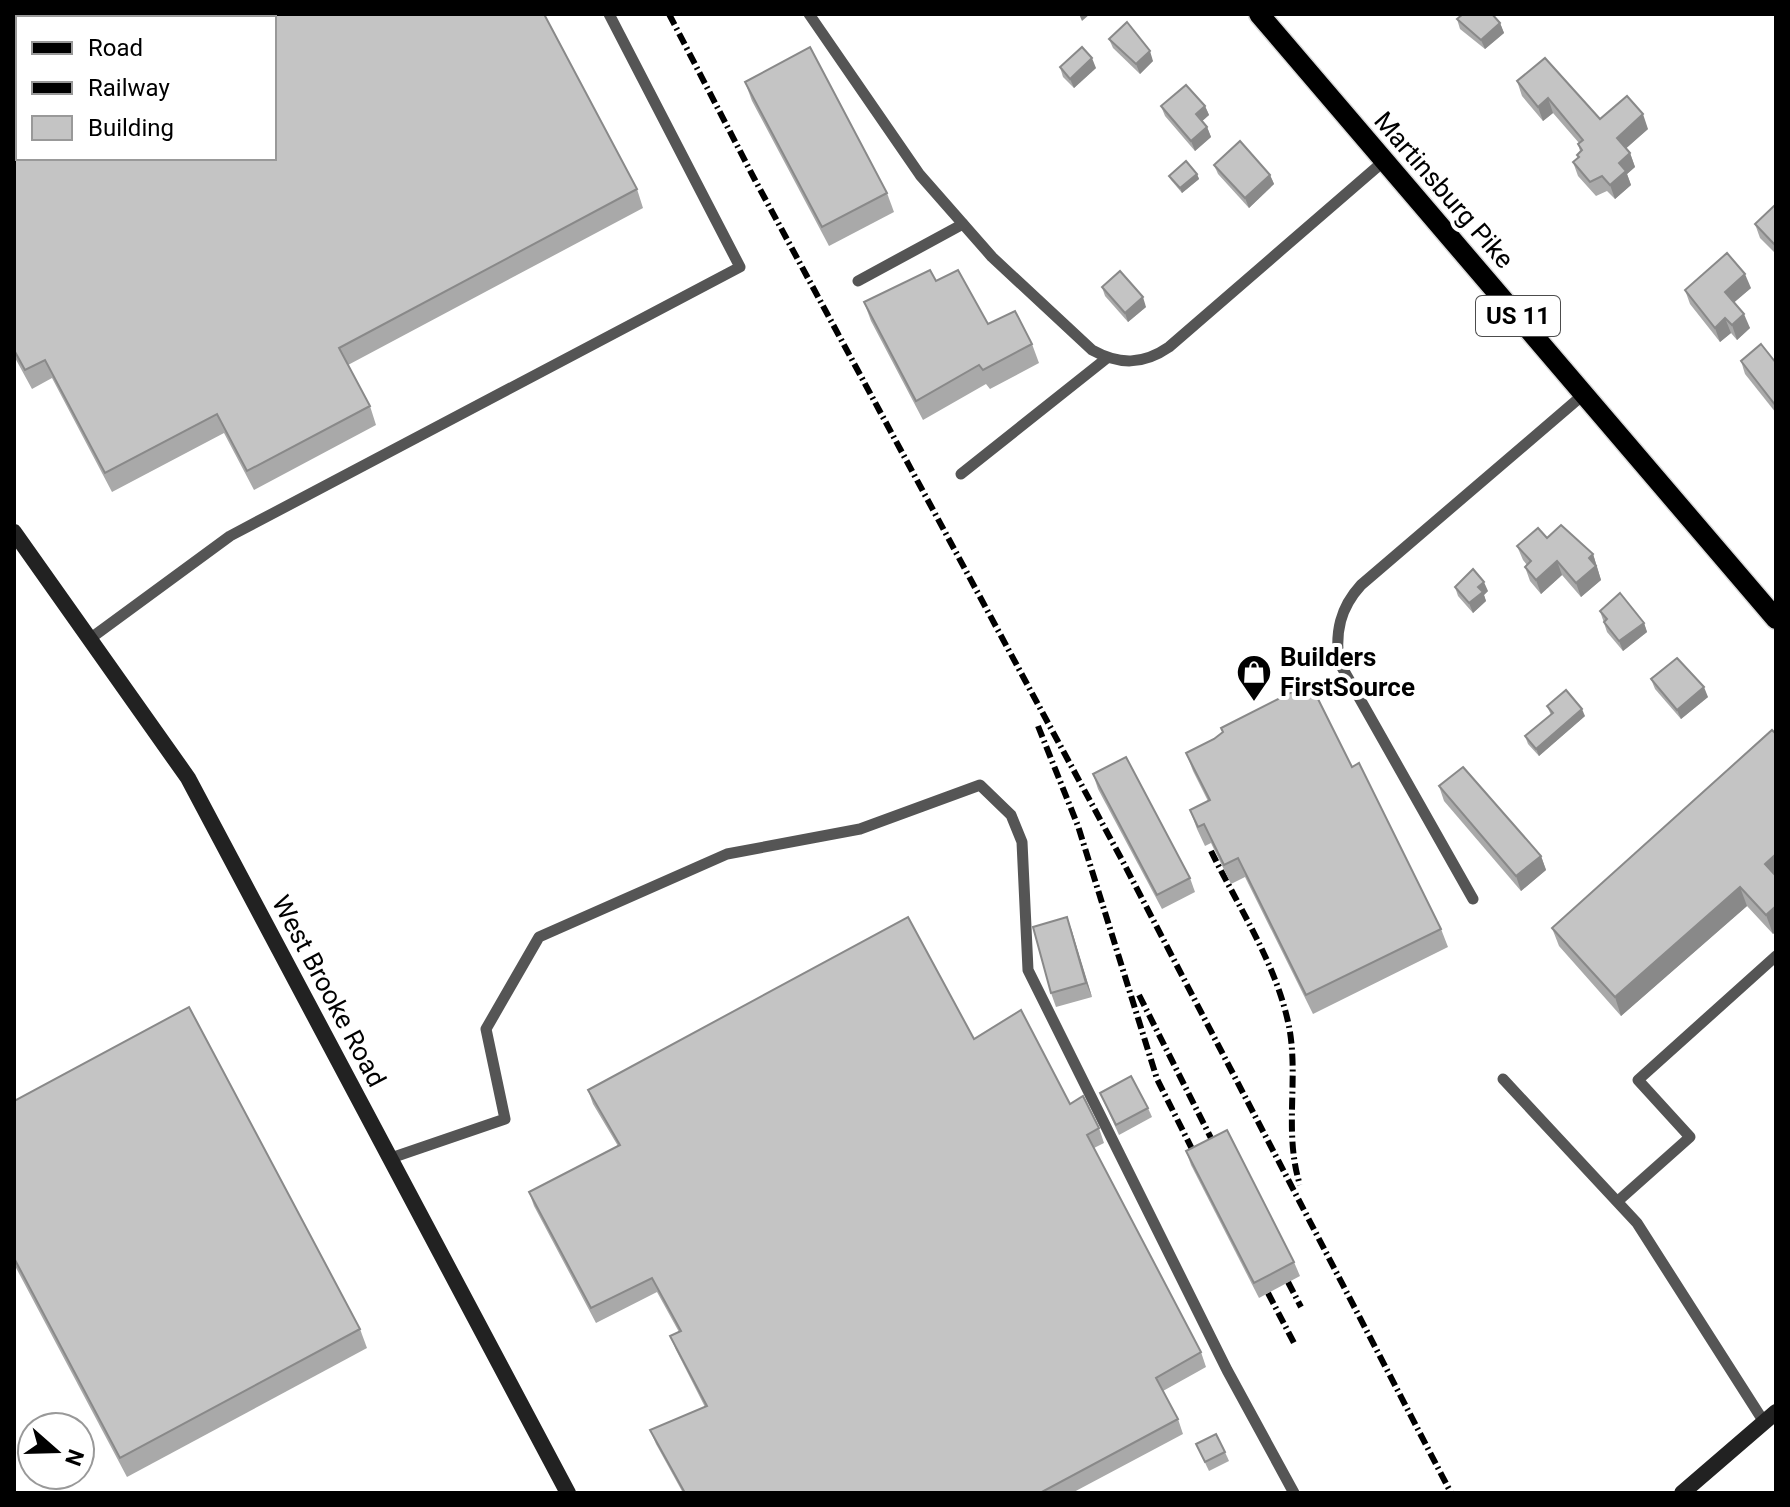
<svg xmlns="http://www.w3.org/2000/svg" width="1790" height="1507" font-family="Roboto,sans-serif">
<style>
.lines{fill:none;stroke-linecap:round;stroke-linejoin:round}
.primary-casing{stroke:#dbdbdb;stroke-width:23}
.lane{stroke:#555;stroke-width:11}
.secondary{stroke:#222;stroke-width:16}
.primary{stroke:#000;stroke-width:20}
.rail{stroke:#000;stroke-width:6;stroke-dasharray:12 4 2 4;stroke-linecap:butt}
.wall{fill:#a9a9a9}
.shaded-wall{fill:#898989}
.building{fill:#c4c4c4;stroke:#898989;stroke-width:2;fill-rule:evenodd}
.labels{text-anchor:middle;stroke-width:8;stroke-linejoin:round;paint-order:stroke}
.shield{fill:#fff;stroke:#4c4c4c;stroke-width:2}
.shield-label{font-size:24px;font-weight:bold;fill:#000}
.street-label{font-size:26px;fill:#000;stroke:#fff}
.poi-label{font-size:26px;font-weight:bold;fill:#000;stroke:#fff;text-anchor:start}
</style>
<rect width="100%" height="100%" fill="#fff"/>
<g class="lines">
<g class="primary-casing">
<path id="primary" d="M1259,14l517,605"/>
</g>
<g class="lane">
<path d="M809,14l111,161 72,82 100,93c27,15 51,15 77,-3l215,-186"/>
<path d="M858,281l105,-57"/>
<path d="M961,474l146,-116"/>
<path d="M91,638l139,-102 510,-269 -131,-253"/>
<path d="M1473,899l-134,-237c-4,-30 1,-54 22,-77l223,-191"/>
<path d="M1503,1079l134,144 127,199"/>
<path d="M391,1158l114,-39 -19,-90 53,-92 188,-83 133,-25 120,-44 31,30 11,27 6,128 199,400 67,123"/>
<path d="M1618,1201l72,-64 -52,-57 138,-124"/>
</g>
<g class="secondary">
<path d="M14,532l174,246 380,715"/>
<path d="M1682,1493l94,-81"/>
</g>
<use href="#primary" class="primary"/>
<g class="rail">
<path d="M669,14l86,166 367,680 329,633"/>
<path d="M1038,726l40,100 79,253 41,82"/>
<path d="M1211,851c28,57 68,117 79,181 8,51 -6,102 10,153"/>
<path d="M1139,995l79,157"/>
<path d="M1288,1282l13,25"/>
<path d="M1268,1293l26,50"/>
</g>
</g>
<g class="wall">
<path d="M14,14l623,175 6,19 -295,157 22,41 6,19 -122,65 -30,-57 -112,59 -60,-114 -20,11 -18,-33z"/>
<path d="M1457,19l43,4 4,10 -19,16 -25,-20z"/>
<path d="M1109,39l44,22 -13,13 -27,-26z"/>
<path d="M1060,67l36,1 -22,20 -11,-11z"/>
<path d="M1517,81l83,38 48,10 -22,19 4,5 5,14 -8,7 4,11 -16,14 -8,-8 -11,5 -18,-20 -5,-14 5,-4 -1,-3 3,-4 -2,-7 1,-1 -26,-30 -10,8 -21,-25z"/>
<path d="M745,82l142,111 7,19 -65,34 -77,-145z"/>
<path d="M1161,106h44l4,9 -7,6 5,6 4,10 -16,14 -30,-35z"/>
<path d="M1214,165l56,10 4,9 -25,24 -31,-34z"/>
<path d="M1197,174l2,5 -17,14 -11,-13 -2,-4z"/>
<path d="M1776,204v50l-16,-16 -5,-14z"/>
<path d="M936,281l52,43 44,20 7,19 -49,26 -4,-5 -63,36 -52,-99 -7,-19z"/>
<path d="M1102,287l44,20 -18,15 -23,-26z"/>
<path d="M1751,288l-17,14 16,26 -13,12 -6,-7 -11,9 -30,-38 -5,-14z"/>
<path d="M1741,361l35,2v50l-31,-39z"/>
<path d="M1547,538l46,16 8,26 -20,17 -19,-22 -21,19 -11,-13 -5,-14 2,-2 -4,-5 -6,-14z"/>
<path d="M1455,587l33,4 -4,4 2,6 -13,12 -15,-17z"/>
<path d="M1600,611l44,12 3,9 -24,19 -16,-19z"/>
<path d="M1651,679l57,18 -27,22 -26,-30z"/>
<path d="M1547,706l38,10 -46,40 -11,-12 -3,-8 26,-21z"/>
<path d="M1776,734v197l-3,3 -26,-28 -126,110 -62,-70 -7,-18z"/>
<path d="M1186,753l166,14 89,162 7,18 -135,67 -68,-137 -14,7 -20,-41 -6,3 -8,-17 -7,-19 18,-9 -15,-30z"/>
<path d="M1093,774l97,104 5,14 -33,17 -64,-120z"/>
<path d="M1439,786l102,70 5,14 -25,21 -77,-90z"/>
<path d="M1067,917l25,80 -36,10 -5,-14z"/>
<path d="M974,1039l96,65 29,24 5,15 -10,5 107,204 5,15 -43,24 15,28 5,15 -111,59h-389l-27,-49 -6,-14 55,-23 -29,-57 -6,-14 9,-4 -22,-40 -61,31 -62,-117 -5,-14 89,-46 -25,-42 -5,-14z"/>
<path d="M1100,1093l48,15 4,9 -33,18z"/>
<path d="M14,1101l346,228 7,19 -240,129 -113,-213z"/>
<path d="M1186,1151l108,111 6,14 -41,22 -68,-133z"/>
<path d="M1196,1444l29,8 4,9 -20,10z"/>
</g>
<g class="shaded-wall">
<path d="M1079,14h11l-8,7z"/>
<path d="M1500,23l4,10 -19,16 -4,-9z"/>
<path d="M1150,51l3,10 -13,13 -4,-10z"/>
<path d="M1092,58l4,10 -22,20 -4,-9z"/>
<path d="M1548,98l5,15 -10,8 -5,-14z"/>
<path d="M1205,106l4,9 -10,9 -3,-10z"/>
<path d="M1643,114l5,15 -26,23 -5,-14z"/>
<path d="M1207,127l4,10 -16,14 -4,-10z"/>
<path d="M1630,153l5,14 -8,7 4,11 -16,14 -5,-14 9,-22z"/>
<path d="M1197,174l2,5 -17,14 -2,-5z"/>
<path d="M1270,175l4,9 -25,24 -4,-10z"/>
<path d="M1745,274l6,14 -21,18 -5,-14z"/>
<path d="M1143,297l3,10 -18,15 -3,-9z"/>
<path d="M1744,314l6,14 -13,12 -5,-15z"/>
<path d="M1725,318l6,15 -11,9 -5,-14z"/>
<path d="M1593,554l8,26 -20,17 -5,-14 13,-25z"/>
<path d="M1557,561l5,14 -21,19 -5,-14z"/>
<path d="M1484,582l4,9 -4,4 2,6 -13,12 -4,-10 9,-16z"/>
<path d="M1644,623l3,9 -24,19 -4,-10z"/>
<path d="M1704,687l4,10 -27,22 -4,-9z"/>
<path d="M1582,709l3,7 -46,40 -3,-7z"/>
<path d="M1776,854v25l-11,-15z"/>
<path d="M1541,856l5,14 -25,21 -5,-15z"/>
<path d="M1740,887l7,19 -126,110 -6,-19z"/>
<path d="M1776,906v25l-3,3 -7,-19z"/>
<path d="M1067,917l5,14 20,66 -6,-14z"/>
</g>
<g class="building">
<path d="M14,14h530l93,175 -298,159 31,58 -123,65 -30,-57 -112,59 -60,-113 -20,10 -11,-20zM18,18h256v140h-256z"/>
<path d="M1463,14h29l8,9 -19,17 -24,-21z"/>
<path d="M1127,22l23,29 -14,13 -27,-25z"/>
<path d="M810,47l77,146 -65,34 -77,-145z"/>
<path d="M1082,47l10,11 -22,21 -10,-12z"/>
<path d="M1545,58l55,61 27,-23 16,18 -26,24 13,15 -11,10 7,8 -16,14 -8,-9 -12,6 -17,-20 6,-5 -2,-2 5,-5 -4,-6 5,-4 -35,-42 -10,9 -21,-26z"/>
<path d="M1186,85l19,21 -9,8 11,13 -16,14 -30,-35z"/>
<path d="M1240,141l30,34 -25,23 -31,-33z"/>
<path d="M1186,161l11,13 -17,14 -11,-12z"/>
<path d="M1776,204v40l-1,1 -20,-21z"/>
<path d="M1727,253l18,21 -20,18 19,22 -12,11 -7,-7 -10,10 -30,-38z"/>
<path d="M930,270l6,11 22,-11 30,54 27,-13 17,33 -49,26 -4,-5 -63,36 -52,-99z"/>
<path d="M1120,271l23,26 -18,16 -23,-26z"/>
<path d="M1761,344l15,19v43l-35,-45z"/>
<path d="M1561,525l32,29 -4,4 7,8 -20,17 -19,-22 -21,19 -11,-13 6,-6 -14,-15 21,-18 9,10z"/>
<path d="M1473,569l11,13 -6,5 5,5 -14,11 -14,-16z"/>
<path d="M1620,593l24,30 -25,18 -15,-19 3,-3 -7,-8z"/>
<path d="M1677,658l27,29 -27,23 -26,-31z"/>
<path d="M1310,683l42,84 7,-4 82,166 -135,66 -68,-137 -14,7 -20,-41 -6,3 -8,-17 20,-10 -24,-47 28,-14 9,-7 -2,-4z"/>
<path d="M1566,690l16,19 -46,40 -11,-13 28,-23 -6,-7z"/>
<path d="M1772,730l4,4v120l-11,10 11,12v30l-10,9 -26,-28 -125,110 -63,-69z"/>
<path d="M1126,757l64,121 -33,17 -64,-121z"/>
<path d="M1463,767l78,89 -25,20 -77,-90z"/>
<path d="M908,917l66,122 47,-29 49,94 13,-8 16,32 -12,7 114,217 -45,26 22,41 -138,74h-355l-35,-63 57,-24 -37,-70 11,-5 -29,-53 -61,30 -62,-116 91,-47 -32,-55z"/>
<path d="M1067,917l19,66 -35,10 -18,-66z"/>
<path d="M189,1007l171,322 -240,129 -106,-200v-157z"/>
<path d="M1131,1076l17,32 -32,17 -16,-32z"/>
<path d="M1227,1130l67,132 -40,21 -68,-132z"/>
<path d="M1216,1434l9,18 -20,10 -9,-18z"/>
</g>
<defs>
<g id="shop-pin" transform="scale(1.8)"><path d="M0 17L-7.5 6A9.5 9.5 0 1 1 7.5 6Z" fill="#000" stroke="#fff"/><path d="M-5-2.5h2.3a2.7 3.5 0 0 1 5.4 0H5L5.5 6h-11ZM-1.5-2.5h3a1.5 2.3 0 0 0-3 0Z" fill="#fff"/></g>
</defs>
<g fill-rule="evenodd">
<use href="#shop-pin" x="1254" y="672"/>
</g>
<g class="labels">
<rect class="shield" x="1476" y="296" width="84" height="40" rx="6"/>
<g class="shield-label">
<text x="1518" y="324">US 11</text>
</g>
<g class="street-label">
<text transform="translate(1444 190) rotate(49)" y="9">Martinsburg Pike</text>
<text transform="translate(329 991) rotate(62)" y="9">West Brooke Road</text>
</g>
<g class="poi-label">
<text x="1280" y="666">Builders<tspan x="1280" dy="30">FirstSource</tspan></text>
</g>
</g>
<rect width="1790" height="1507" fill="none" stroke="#000000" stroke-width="32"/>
<rect x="16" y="16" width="260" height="144" fill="#ffffff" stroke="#999999" stroke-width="2"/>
<rect x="32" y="42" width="40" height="12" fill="#000000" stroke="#999999" stroke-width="2"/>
<text x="88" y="56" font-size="24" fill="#000000">Road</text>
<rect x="32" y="82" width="40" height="12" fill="#000000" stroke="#999999" stroke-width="2"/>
<text x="88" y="96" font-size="24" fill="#000000">Railway</text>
<rect x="32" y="116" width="40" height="24" fill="#c4c4c4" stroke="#999999" stroke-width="2"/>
<text x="88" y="136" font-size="24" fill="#000000">Building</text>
<g transform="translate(56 1451) rotate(110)"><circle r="38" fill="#ffffff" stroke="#999999" stroke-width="2"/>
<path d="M0-6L14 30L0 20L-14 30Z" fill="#000000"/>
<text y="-12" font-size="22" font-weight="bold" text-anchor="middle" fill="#000000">N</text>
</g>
</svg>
